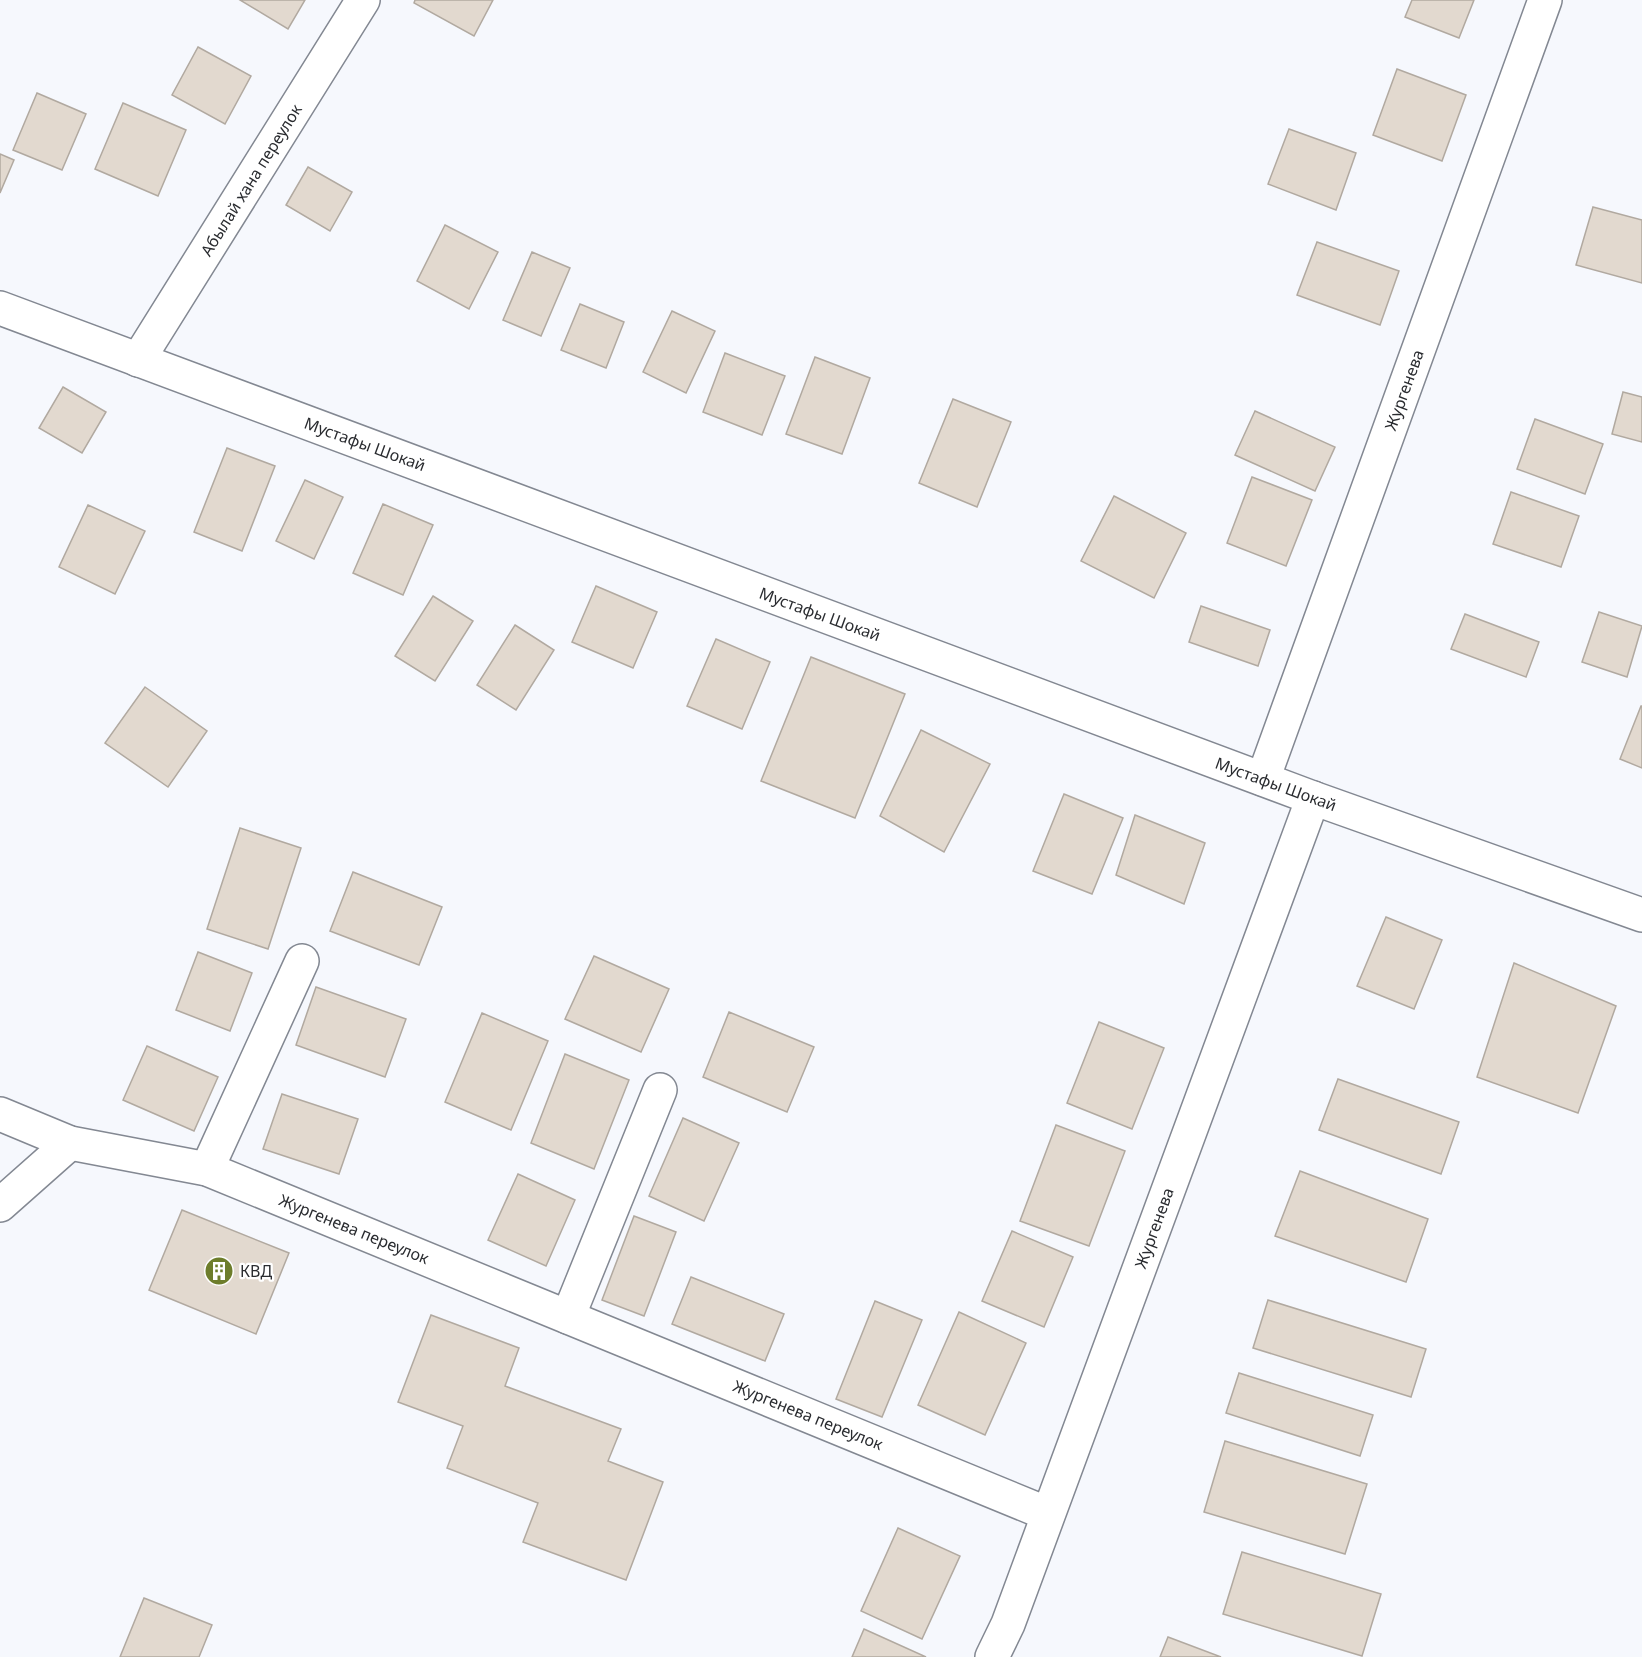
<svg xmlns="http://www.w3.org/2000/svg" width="1642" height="1657" font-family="'Noto Sans',sans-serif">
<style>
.building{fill:#e2d9cf;stroke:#b1a9a0;stroke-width:1.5}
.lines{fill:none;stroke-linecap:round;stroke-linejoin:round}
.minor-casing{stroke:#838892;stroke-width:36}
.minor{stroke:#fff;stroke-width:33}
.labels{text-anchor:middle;stroke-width:4.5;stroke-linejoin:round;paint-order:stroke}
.street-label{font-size:16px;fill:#2a2c30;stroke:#fff}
.poi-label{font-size:16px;fill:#2a2c30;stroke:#fff;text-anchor:start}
</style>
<rect width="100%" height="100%" fill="#f6f8fd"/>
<g class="building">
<path d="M240,0h65l-17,29z"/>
<path d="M415,0h78l-19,36 -60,-33z"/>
<path d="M1412,0h62l-15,38 -54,-21z"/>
<path d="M198,47l53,29 -26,48 -53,-29z"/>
<path d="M1397,69l69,26 -24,66 -69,-26z"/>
<path d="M37,93l49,21 -24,56 -49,-20z"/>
<path d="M123,103l63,27 -28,66 -63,-27z"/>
<path d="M1289,129l67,24 -20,57 -68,-26z"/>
<path d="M0,154l14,6 -14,33z"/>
<path d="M308,167l44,25 -22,39 -44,-26z"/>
<path d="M1593,207l49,13v63l-66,-18z"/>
<path d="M445,225l53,27 -29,57 -52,-28z"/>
<path d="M1317,242l82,29 -19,54 -83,-30z"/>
<path d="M532,252l38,16 -29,68 -38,-16z"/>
<path d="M580,304l44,18 -18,46 -45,-18z"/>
<path d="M672,311l43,20 -29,62 -43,-21z"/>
<path d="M725,353l60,23 -23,59 -59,-23z"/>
<path d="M815,357l55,21 -28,76 -56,-20z"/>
<path d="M63,387l43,25 -24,41 -43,-25z"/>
<path d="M1623,392l19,5v45l-30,-8z"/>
<path d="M953,399l58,23 -34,85 -58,-24z"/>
<path d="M1255,411l80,36 -20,44 -80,-36z"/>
<path d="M1535,419l68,25 -18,50 -68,-25z"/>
<path d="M227,448l48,18 -33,85 -48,-19z"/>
<path d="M1252,477l60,23 -26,66 -59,-23z"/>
<path d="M305,480l38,17 -29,62 -38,-18z"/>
<path d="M1511,492l68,24 -18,51 -68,-23z"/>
<path d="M1114,496l72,37 -32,65 -73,-37z"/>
<path d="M383,504l50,21 -30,70 -50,-22z"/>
<path d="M88,505l57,26 -30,63 -56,-27z"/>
<path d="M596,586l61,26 -24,56 -61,-26z"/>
<path d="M433,596l40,25 -38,60 -40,-25z"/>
<path d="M1201,606l69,24 -12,36 -69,-24z"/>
<path d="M1599,612l43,14 -15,51 -45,-15z"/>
<path d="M1465,614l74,28 -13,35 -75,-28z"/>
<path d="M515,625l39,25 -38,60 -39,-25z"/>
<path d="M716,639l54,23 -28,67 -55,-23z"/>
<path d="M811,657l94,37 -50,124 -94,-37z"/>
<path d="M145,687l62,44 -39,56 -63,-44z"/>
<path d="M1641,706h1v62l-22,-9z"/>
<path d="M921,730l69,34 -46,88 -64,-36z"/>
<path d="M1064,794l59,24 -31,76 -59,-23z"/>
<path d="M1135,815l70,28 -21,61 -68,-29z"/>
<path d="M240,828l61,20 -33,101 -61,-20z"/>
<path d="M353,872l89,35 -23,58 -89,-34z"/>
<path d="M1386,917l56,23 -28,69 -57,-23z"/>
<path d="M198,952l54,21 -22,58 -54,-21z"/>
<path d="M594,956l75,33 -28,63 -76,-33z"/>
<path d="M1514,963l102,43 -38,107 -101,-36z"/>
<path d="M316,987l90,32 -21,58 -89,-32z"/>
<path d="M729,1012l85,35 -27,65 -84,-35z"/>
<path d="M482,1013l66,28 -37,89 -66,-28z"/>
<path d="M1099,1022l65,26 -32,81 -65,-26z"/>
<path d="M147,1046l71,31 -24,54 -71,-31z"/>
<path d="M565,1054l64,26 -35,89 -63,-26z"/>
<path d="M1338,1079l121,43 -18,52 -122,-44z"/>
<path d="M282,1094l76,25 -19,55 -76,-25z"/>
<path d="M683,1118l56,25 -35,78 -55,-25z"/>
<path d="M1056,1125l69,26 -36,95 -69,-25z"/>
<path d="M1300,1171l128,48 -22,63 -131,-46z"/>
<path d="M518,1174l57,26 -29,66 -58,-26z"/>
<path d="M182,1210l107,43 -33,81 -107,-44z"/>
<path d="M634,1216l42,16 -32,84 -42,-16z"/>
<path d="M1012,1231l61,26 -29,70 -62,-26z"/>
<path d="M691,1277l93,37 -19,47 -93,-37z"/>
<path d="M1268,1300l158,49 -15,48 -158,-49z"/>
<path d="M875,1301l47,19 -40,97 -46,-18z"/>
<path d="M959,1312l67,31 -41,92 -67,-30z"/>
<path d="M431,1315l88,33 -14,38 116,43 -13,32 55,21 -37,98 -103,-38 15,-39 -91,-35 16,-42 -65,-24z"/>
<path d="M1239,1373l134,42 -13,41 -134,-43z"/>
<path d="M1225,1441l142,43 -22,70 -141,-42z"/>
<path d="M898,1528l62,28 -38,83 -61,-28z"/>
<path d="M1242,1552l139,42 -19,62 -139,-42z"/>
<path d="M144,1598l68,27 -13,32h-79z"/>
<path d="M864,1629l62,28h-74z"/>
<path d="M1168,1637l53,20h-61z"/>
</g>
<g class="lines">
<g class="minor-casing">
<g id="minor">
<path d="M0,308l1313,490 329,117"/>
<path d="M138,360l225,-360"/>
<path d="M1263,779l282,-779"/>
<path d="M0,1114l70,29 137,26 841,345"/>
<path d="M207,1169l95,-208"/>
<path d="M0,1205l70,-62"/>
<path d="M568,1317l92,-227"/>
<path d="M992,1657l16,-33 305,-826"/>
</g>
</g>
<use href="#minor" class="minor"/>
</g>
<defs>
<g id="building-disc" transform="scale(1.5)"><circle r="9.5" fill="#6d7d2b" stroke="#fff"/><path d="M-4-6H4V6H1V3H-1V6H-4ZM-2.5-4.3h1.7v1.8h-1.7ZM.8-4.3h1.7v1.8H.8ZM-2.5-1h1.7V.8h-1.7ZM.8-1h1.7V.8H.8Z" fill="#fff"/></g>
</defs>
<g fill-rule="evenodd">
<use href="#building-disc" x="219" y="1271"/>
</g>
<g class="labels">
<g class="street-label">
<text transform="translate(251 180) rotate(-58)" y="6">Абылай хана переулок</text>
<text transform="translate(1404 390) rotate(-70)" y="6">Жургенева</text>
<text transform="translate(365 444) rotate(20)" y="6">Мустафы Шокай</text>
<text transform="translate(820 614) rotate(20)" y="6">Мустафы Шокай</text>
<text transform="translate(1276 784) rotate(20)" y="6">Мустафы Шокай</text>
<text transform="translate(1154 1228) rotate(-70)" y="6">Жургенева</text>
<text transform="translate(354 1229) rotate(22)" y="6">Жургенева переулок</text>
<text transform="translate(808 1415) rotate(22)" y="6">Жургенева переулок</text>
</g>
<g class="poi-label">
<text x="240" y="1277">КВД</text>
</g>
</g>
</svg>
